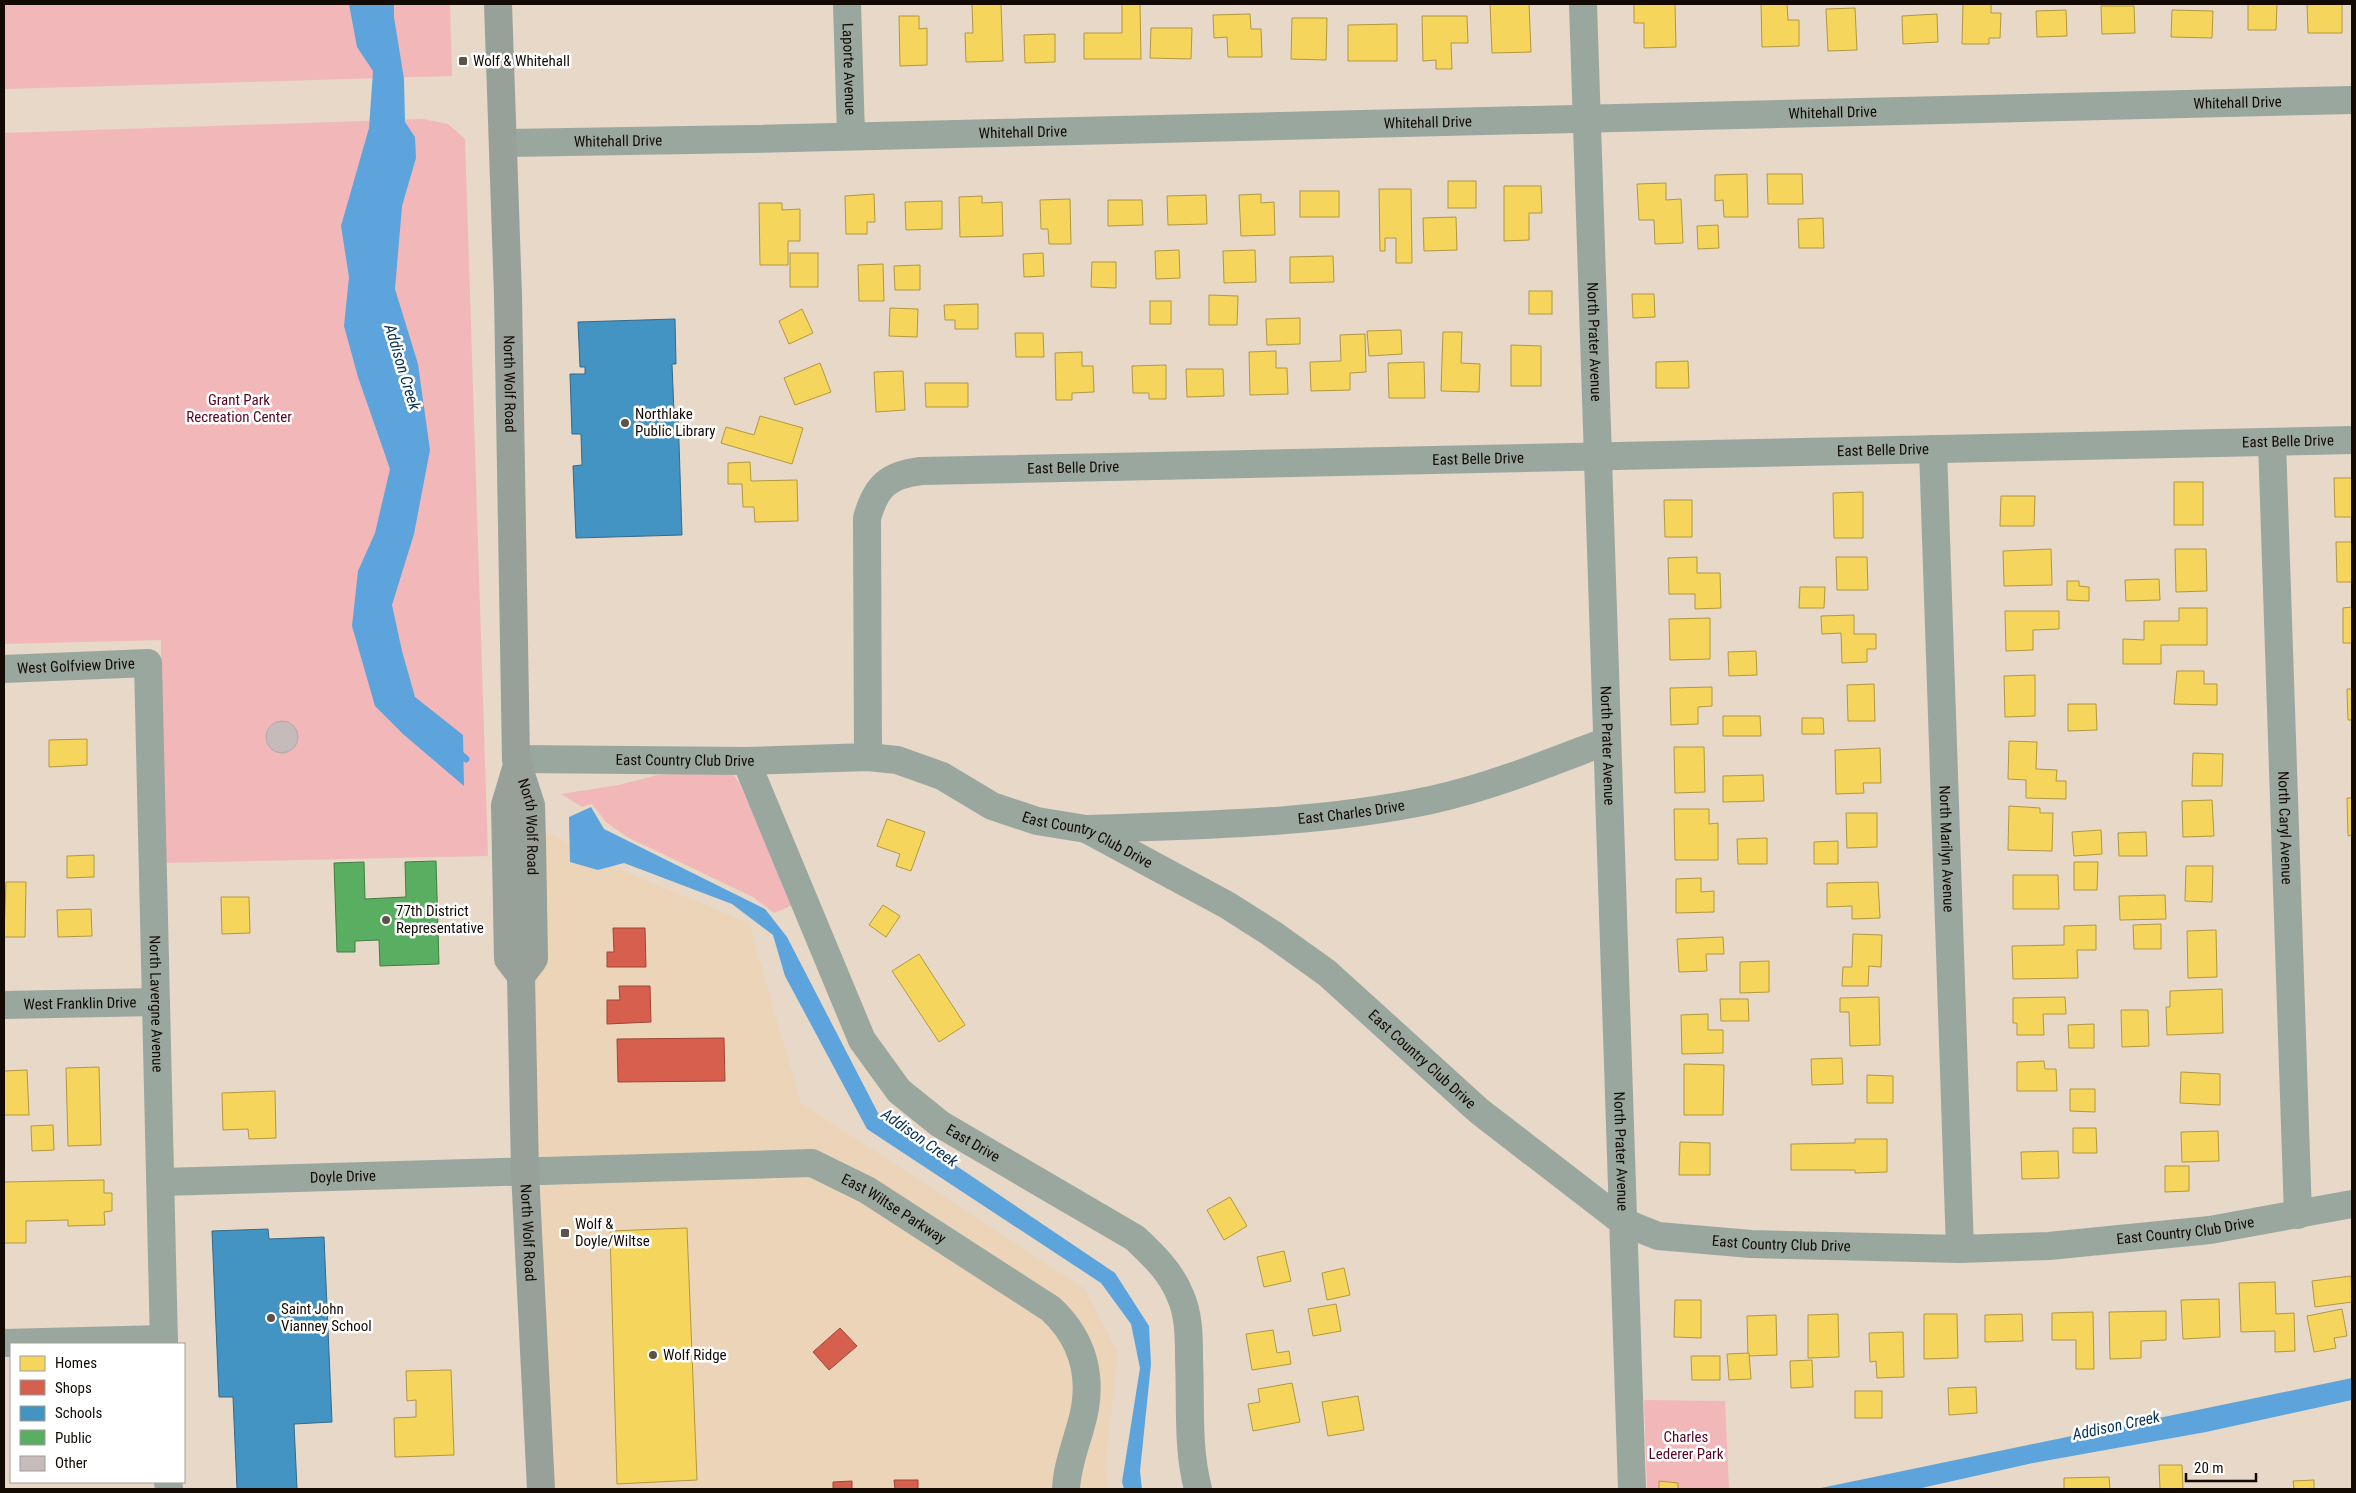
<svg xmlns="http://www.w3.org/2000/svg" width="2356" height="1493" font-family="'Roboto Condensed',sans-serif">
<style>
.built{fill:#ecd4b9}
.green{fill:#f2b7b8}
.water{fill:#5da4dc}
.homes{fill:#f6d55c;stroke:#b29841}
.shops{fill:#d6604d;stroke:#9c4637}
.schools{fill:#4393c3;stroke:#356a89}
.public{fill:#5aae61;stroke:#457d45}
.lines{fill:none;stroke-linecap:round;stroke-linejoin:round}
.stream{stroke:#5da4dc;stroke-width:7}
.building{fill:#c5bbbb;stroke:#b2a8a7}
.minor{stroke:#99a79e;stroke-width:28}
.secondary{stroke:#98a199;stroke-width:28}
.poi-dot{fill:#5d5248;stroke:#fff;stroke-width:2}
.labels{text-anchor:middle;stroke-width:5;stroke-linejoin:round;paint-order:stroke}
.poi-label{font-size:15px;fill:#130a03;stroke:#fff;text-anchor:start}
.street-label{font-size:15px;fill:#130a03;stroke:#fff}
.park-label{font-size:15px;fill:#580421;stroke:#fff}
.water-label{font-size:16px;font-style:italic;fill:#083154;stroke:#fff}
</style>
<rect width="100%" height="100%" fill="#e7d8c8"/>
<path class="built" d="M518,818l113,56 118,49 52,180 283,185 34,65 -13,117 4,19h-568z"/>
<g class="green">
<path d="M4,4h446l2,72 -448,13z"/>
<path d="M423,119l25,5 17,15 23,717 -326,7 -1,-223 -157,4v-511z"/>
<path d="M724,772l9,2 7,10 53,121 -19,8 -21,-16 -126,-60 -21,-15 -14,-18 -10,3 -21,-13 58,-9 38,-10z"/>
<path d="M1644,1400l81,1 4,88h-82z"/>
</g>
<g class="water">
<path d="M349,4h45v13l10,62 1,43 10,15 1,21 -14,48 -7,83 23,75 12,86 -16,84 -22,71 10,46 13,46 48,38 1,51 -61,-52 -28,-28 -23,-80 6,-55 17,-38 15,-64 -32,-92 -14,-51 5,-49 -8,-51 28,-98 4,-57 -16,-24z"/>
<path d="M591,807l13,22 161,80 22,28 91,176 237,160 34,53 2,38 -11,107 2,18h-18l-2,-7 18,-114 -9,-44 -30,-41 -234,-154 -82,-153 -12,-41 -41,-31 -108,-41 -26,7 -28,-8 -1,-45z"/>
<path d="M2352,1378v22l-146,32 -173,31 -116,26h-101z"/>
</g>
<g class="homes">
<path d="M972,4h29l2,57 -37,1 -1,-29h8z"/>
<path d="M1122,4h18l1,55h-57v-26h38z"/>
<path d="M1490,4h39l2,48 -39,1z"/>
<path d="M1634,4h41l1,43 -32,1v-25h-10z"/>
<path d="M1761,4h26l1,16h11v26l-37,1z"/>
<path d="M1963,4h28v9h10l-1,25h-11v6h-27z"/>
<path d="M2248,4h29l-1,26h-28z"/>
<path d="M2307,4h35v29h-34z"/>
<path d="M2101,6h33l1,27 -33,1z"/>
<path d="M1855,8l2,42 -29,1 -2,-42z"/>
<path d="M2066,10l1,26 -30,1 -1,-26z"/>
<path d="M2172,10l41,1 -1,27 -41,-1z"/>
<path d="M1250,14l1,15h10l1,28h-34l-1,-20 -13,1 -1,-23z"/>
<path d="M1937,14l1,28 -35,2 -1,-28z"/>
<path d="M899,16h20v13l8,-1v37l-27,1z"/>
<path d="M1422,16h45l1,27h-17l1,26h-16v-9l-13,1z"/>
<path d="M1292,18h35l-1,42 -35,-1z"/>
<path d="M1397,24v37h-49v-36z"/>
<path d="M1151,28h41l-1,31 -41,-1z"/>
<path d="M1055,34v28l-30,1 -1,-28z"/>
<path d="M1747,174l1,43h-24l-1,-17 -8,1v-26z"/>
<path d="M1767,174h35l1,30h-35z"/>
<rect x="1448" y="181" width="28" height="27"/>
<path d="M1666,183v17l15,-1 2,44 -28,1 -1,-24h-15l-2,-36z"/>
<path d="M1504,186h37l1,27h-13v27l-25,1z"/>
<path d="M1379,189h32l1,74h-16v-25h-11v13h-5z"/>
<rect x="1300" y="191" width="39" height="26"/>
<path d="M874,194l1,28h-8v12h-21l-1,-38z"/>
<path d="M1261,194v9l13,-1 1,33 -34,1 -2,-41z"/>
<path d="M1206,195l1,29 -39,1 -1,-29z"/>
<path d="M982,196v7l20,-1 1,34 -43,1 -1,-40z"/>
<path d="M1070,199l1,45h-22l-1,-15h-7l-1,-29z"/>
<path d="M1108,200h34l1,25 -35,1z"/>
<path d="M942,201v28l-36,1 -1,-28z"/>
<path d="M759,203h23v7l18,-1v32h-12v24h-28z"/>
<path d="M1456,217l1,33 -33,1 -1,-33z"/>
<path d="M1823,218l1,30h-25l-1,-29z"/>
<path d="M1718,225l1,23 -21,1 -1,-23z"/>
<path d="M1179,250l1,28 -24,1 -1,-28z"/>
<path d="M1255,250l1,32 -32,1 -1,-32z"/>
<rect x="790" y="253" width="28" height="34"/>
<path d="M1043,253l1,23 -20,1 -1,-23z"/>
<path d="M1333,256l1,26 -44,1v-26z"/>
<path d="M1092,262h24v26l-25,-1z"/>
<path d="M883,264l1,37h-25l-1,-36z"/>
<path d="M920,265v25h-25l-1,-24z"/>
<rect x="1529" y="291" width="23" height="23"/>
<path d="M1632,294h22l1,23 -22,1z"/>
<path d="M1209,295l29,1 -1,29h-28z"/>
<rect x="1150" y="301" width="21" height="23"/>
<path d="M978,304v25h-23v-9h-10l-1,-15z"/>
<path d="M890,308l28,1 -1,28 -28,-1z"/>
<path d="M802,309l11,24 -24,11 -10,-23z"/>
<path d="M1300,318v26l-33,1 -1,-26z"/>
<path d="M1401,330l1,24 -33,2 -2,-25z"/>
<path d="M1443,332h19l-1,31 19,1 -1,28 -38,-1z"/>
<path d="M1015,333h28l1,24h-28z"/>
<path d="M1365,334l1,38 -16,1v17l-39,1 -1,-29 31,-1 -1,-26z"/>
<path d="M1511,345l30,1v40h-30z"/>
<path d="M1276,351v17h11l1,26 -38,1 -1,-43z"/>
<path d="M1082,352v14h11l1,26 -22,1v7h-16l-1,-47z"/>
<path d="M1688,361l1,27h-33v-26z"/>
<path d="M1424,362l1,36h-36l-1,-35z"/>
<path d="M820,363l11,29 -36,13 -11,-27z"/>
<path d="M1166,365v34h-17v-6h-16l-1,-27z"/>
<path d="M1186,369h37l1,27 -37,1z"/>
<path d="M903,371l2,39 -29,2 -2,-40z"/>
<path d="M925,383h43v24h-42z"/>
<path d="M760,416l43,12 -11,36 -71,-21 5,-16 28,8z"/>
<path d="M750,462l1,19 46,-1 1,41 -43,1 -1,-15h-11l-1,-23h-14v-21z"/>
<path d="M2334,478h18v39h-17z"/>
<rect x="2174" y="482" width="29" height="43"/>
<path d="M1863,492v46h-29l-1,-45z"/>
<path d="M2001,496h34l-1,30h-34z"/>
<path d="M1664,500h28v37h-27z"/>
<path d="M2336,542h16v40h-15z"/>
<path d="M2051,549l1,36 -48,1 -1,-35z"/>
<path d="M2175,549h31l1,42 -31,1z"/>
<path d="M1697,557v16h23l1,35 -26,1v-15h-26l-1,-36z"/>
<path d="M1836,557h31l1,33h-31z"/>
<path d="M2159,579l1,21 -34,1 -1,-21z"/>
<path d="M2067,581h12v5l10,1v14l-22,-1z"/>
<path d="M1800,587h25l-1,21h-25z"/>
<path d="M2352,607v36h-9v-35z"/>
<path d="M2179,608h28v37h-46v19h-38v-25l21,1v-19h35z"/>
<path d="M2005,611h54v18l-26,1v20l-27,1z"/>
<path d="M1854,615v19h22v15h-9v13l-25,1 -1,-30 -19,1 -1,-18z"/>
<path d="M1710,618v41l-40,1 -1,-41z"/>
<path d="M1756,651l1,24 -28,1 -1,-24z"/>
<path d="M2177,671h27v13h13v21l-43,-1z"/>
<path d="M2035,675v41l-30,1 -1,-41z"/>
<path d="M1874,684l1,37h-27l-1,-36z"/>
<path d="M1712,687v19l-14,1v17l-27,1 -1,-37z"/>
<path d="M2347,689h5v31h-4z"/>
<path d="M2068,704h28l1,26 -29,1z"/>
<path d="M1723,716h37l1,20h-38z"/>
<path d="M1802,718h21l1,16h-22z"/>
<path d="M87,739v26l-38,2v-27z"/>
<path d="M2009,741l28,1 -1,27 21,1 -1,11h10v18l-40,-1v-18l-18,-1z"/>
<path d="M1674,747h30l1,45 -30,1z"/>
<path d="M1880,748l1,35h-18l1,10 -28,1 -1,-44z"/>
<path d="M2193,753l30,1 -1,32h-30z"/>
<path d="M1763,775l1,26 -41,1v-26z"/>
<path d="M2347,798h5v37l-4,1z"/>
<path d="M2212,800l2,36 -31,1 -1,-36z"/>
<path d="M2009,806l31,2v5h13l-1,38 -44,-1z"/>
<path d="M1674,809h35v15l9,-1v37h-43z"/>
<path d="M1846,813h31v34l-30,1z"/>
<path d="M887,819l38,13 -14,39 -15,-5 4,-12 -23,-8z"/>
<path d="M2101,830l1,24 -28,2 -2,-24z"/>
<path d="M2146,832l1,24h-28l-1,-23z"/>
<path d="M1767,838v26h-29l-1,-25z"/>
<path d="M1838,841v23h-24v-22z"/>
<path d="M94,855v22l-27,1v-22z"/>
<path d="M2074,862h24l-1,28h-23z"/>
<path d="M2186,866h27l-1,36 -27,-1z"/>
<path d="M2013,875h45l1,34h-46z"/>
<path d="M1701,878v14l13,-1v21l-38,1v-34z"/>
<path d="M6,882h20l-1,55h-21z"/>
<path d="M1878,882l2,36 -28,1v-13l-25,1v-24z"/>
<path d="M2165,895l1,24 -46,1 -1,-24z"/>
<path d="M221,897h28l1,36 -28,1z"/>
<path d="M883,905l17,11 -14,21 -17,-12z"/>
<path d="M91,909l1,27 -34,1 -1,-27z"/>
<path d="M2161,924v25h-27l-1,-24z"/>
<path d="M2096,925v25h-19l1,28 -65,1 -1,-33 52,-1v-19z"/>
<path d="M2216,930l1,47 -29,1 -1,-47z"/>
<path d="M1853,934l29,1 -1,32 -12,-1 -1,20h-26l1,-19h9z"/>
<path d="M1723,937l1,17h-18l1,17 -28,1 -2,-33z"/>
<path d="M919,954l46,71 -26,17 -47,-71z"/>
<path d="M1769,961v31l-29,1v-31z"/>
<path d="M2222,989l1,44 -56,2 -1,-28h4v-16z"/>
<path d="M1879,997l1,48 -30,1 -1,-34h-9v-14z"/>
<path d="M2065,997l1,17h-23l1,21h-27v-12h-4v-25z"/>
<path d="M1720,999h28l1,22h-28z"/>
<path d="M2121,1010h27l1,36 -27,1z"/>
<path d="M1708,1014v16h15v23l-41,1 -1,-39z"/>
<path d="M2094,1024v24h-25l-1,-23z"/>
<path d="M1842,1058l1,26 -31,1 -1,-26z"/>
<path d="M2044,1061l1,8h11l1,22h-40v-29z"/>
<path d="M1684,1064l40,1 -1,50h-39z"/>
<path d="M99,1067l2,78 -33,1 -2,-78z"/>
<path d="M27,1070l2,45h-25v-44z"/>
<path d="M2181,1072l39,2v31l-40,-2z"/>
<path d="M1867,1075l26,1v27h-26z"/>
<path d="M2070,1089h25v23l-25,-1z"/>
<path d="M275,1091l1,47 -27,1 -1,-10 -25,1 -1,-37z"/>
<path d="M53,1125l1,25 -22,1 -1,-25z"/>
<path d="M2073,1128h23l1,25h-24z"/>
<path d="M2218,1131l1,30 -37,1 -1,-30z"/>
<path d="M1855,1139h32v33l-32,1v-3h-64v-26l64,-1z"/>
<path d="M1680,1142l30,1v32h-31z"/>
<path d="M2058,1151l1,27 -37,1 -1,-27z"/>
<path d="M2165,1166h24v25l-24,1z"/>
<path d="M104,1180v13h8v18l-8,1 1,13 -37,1v-6l-42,1v22h-22v-61z"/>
<path d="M1230,1197l17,29 -23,14 -17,-30z"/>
<path d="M687,1228l10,252 -80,4 -7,-253z"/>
<path d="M1284,1251l7,30 -27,6 -7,-30z"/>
<path d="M1344,1268l6,27 -23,5 -5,-27z"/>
<path d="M2351,1276l1,26 -37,5 -3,-26z"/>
<path d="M2275,1282l1,32 18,-1 1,38 -20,1v-21l-34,1 -2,-49z"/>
<path d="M2219,1299l1,38 -37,2 -2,-39z"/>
<path d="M1675,1300h26v38l-27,-1z"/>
<path d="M1336,1304l5,27 -28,5 -5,-27z"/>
<path d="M2342,1309l5,27 -13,2 2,10 -22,4 -7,-36z"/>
<path d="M2166,1311v29l-25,1v17l-31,1 -1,-47z"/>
<path d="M2093,1312l1,57h-18v-29h-24v-27z"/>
<path d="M1838,1314l1,43 -31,1v-43z"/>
<path d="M1924,1314h33l1,44 -34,1z"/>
<path d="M2022,1314l1,27 -38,1v-27z"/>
<path d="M1776,1315l1,40 -29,1 -1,-40z"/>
<path d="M1273,1330l4,23 12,-2 2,13 -39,6 -6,-36z"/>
<path d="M1903,1332l1,45 -27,1 -1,-17 -6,1 -1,-29z"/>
<path d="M1749,1353l2,26 -22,1 -2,-26z"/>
<path d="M1691,1356h29v24h-28z"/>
<path d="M1812,1360l1,27 -22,1 -1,-27z"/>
<path d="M451,1370l3,85 -59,2 -1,-39 22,-1v-17l-9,1 -1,-30z"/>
<path d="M1292,1383l8,39 -47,9 -5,-27 12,-2 -2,-13z"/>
<path d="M1976,1387l1,26 -28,2 -1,-27z"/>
<rect x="1855" y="1391" width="27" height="27"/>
<path d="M1358,1396l6,34 -36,6 -6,-34z"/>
<path d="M2159,1465h23l1,24h-23z"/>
<path d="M2109,1477l1,12h-46v-11z"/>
<path d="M2314,1480v9h-20l-1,-8z"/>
<path d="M1659,1481l19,2v6h-19z"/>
</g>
<g class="shops">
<path d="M613,928h32l1,39h-39v-15h7z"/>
<path d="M619,986h31l1,36 -44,2v-24h13z"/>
<path d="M724,1038l1,43 -107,1 -1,-43z"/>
<path d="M840,1328l17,18 -28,24 -16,-18z"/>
<path d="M894,1480h24v9h-23z"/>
<path d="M852,1481v8h-19v-7z"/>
</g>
<g class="schools">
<path d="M675,319l1,45h-4l2,48h4l4,123 -106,3 -3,-72 9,-1 -1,-31h-9l-2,-60h15v-7h-5l-2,-45z"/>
<path d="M268,1229l1,10 55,-2 8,185 -38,2 3,65h-60l-4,-92h-14l-7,-166z"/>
</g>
<path class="public" d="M436,861l3,103 -59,2 -1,-26 -24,1v11h-18l-3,-89 30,-1 1,37 41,-2 -1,-35z"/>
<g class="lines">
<path class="stream" d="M457,751l9,8"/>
</g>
<circle class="building" cx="282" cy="737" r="16"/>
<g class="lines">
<g class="minor">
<path id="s1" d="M847,4l4,131"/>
<path id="s2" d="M1583,4l49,1485"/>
<path id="s3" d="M503,143l246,-4 1603,-39"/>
<path id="s4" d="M2272,442l26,773"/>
<path id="s5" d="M1933,449l27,800"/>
<path id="s6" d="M4,669l144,-6 16,681"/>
<path id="s7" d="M868,757l-1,-239c9,-32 21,-43 54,-47l1431,-31"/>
<path id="s8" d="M516,759l230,2 122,-4 29,3 45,16 50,30 45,15 49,8 141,76 44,28 56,40 152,138 144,111 35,14 93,8 209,5 89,-3 161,-16 142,-26"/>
<path id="s9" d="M746,761l116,279 37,51 41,33 195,114c18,17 36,34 45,57 9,19 9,43 9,64 2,43 -2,89 9,130"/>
<path id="s10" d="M1087,829c115,-4 231,-5 344,-29 60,-13 118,-37 176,-59"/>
<path id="s11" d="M4,1005l152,-3"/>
<path id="s12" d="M162,1182l650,-19 55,27 184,119c34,32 43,72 30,116 -6,22 -14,42 -15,64"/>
<path d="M4,1343l160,-4"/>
<path d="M168,1482l1,7"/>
</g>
<g class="secondary">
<path id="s13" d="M498,4l10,292 8,463 15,46 1,35 2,119 -13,17"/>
<path id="s14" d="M517,765l-12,40 3,154 13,17 4,196 16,317"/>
</g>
</g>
<g class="poi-dot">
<rect x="458" y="56" width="10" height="10" rx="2.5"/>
<circle cx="625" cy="423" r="5"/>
<circle cx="386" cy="920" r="5"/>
<rect x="560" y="1228" width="10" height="10" rx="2.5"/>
<circle cx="271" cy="1318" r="5"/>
<circle cx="653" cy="1355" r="5"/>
</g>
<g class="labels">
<g class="poi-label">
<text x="473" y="66">Wolf &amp; Whitehall</text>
<text x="635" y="419">Northlake<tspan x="635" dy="17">Public Library</tspan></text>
<text x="396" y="916">77th District<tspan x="396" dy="17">Representative</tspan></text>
<text x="575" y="1229">Wolf &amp;<tspan x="575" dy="17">Doyle/Wiltse</tspan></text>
<text x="281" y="1314">Saint John<tspan x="281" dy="17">Vianney School</tspan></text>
<text x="663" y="1360">Wolf Ridge</text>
</g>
<g class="street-label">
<text dy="5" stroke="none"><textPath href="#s1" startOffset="65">Laporte Avenue</textPath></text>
<text dy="5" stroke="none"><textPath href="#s3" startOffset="1735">Whitehall Drive</textPath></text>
<text dy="5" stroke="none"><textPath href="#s3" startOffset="1330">Whitehall Drive</textPath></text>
<text dy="5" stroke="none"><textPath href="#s3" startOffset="925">Whitehall Drive</textPath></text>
<text dy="5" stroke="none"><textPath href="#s3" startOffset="520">Whitehall Drive</textPath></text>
<text dy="5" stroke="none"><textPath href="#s3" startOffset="115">Whitehall Drive</textPath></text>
<text dy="5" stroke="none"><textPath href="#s2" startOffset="338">North Prater Avenue</textPath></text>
<text dy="5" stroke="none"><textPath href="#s13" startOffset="380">North Wolf Road</textPath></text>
<text dy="5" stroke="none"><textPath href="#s7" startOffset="1684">East Belle Drive</textPath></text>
<text dy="5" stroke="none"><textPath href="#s7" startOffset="1279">East Belle Drive</textPath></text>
<text dy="5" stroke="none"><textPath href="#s7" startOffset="874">East Belle Drive</textPath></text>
<text dy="5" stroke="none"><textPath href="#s7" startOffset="469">East Belle Drive</textPath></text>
<text dy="5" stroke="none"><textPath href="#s6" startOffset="72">West Golfview Drive</textPath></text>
<text dy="5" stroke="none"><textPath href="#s2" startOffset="742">North Prater Avenue</textPath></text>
<text dy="5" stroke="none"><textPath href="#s8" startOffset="169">East Country Club Drive</textPath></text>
<text dy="5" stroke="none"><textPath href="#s10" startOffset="265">East Charles Drive</textPath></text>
<text dy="5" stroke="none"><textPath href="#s13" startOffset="825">North Wolf Road</textPath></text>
<text dy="5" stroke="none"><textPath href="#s4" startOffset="386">North Caryl Avenue</textPath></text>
<text dy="5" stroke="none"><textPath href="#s8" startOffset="589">East Country Club Drive</textPath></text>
<text dy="5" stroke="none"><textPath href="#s5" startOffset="400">North Marilyn Avenue</textPath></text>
<text dy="5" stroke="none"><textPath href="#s11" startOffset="76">West Franklin Drive</textPath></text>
<text dy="5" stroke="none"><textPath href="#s6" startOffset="485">North Lavergne Avenue</textPath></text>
<text dy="5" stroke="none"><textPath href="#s8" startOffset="994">East Country Club Drive</textPath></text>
<text dy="5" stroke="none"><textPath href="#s9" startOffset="456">East Drive</textPath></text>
<text dy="5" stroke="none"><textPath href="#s2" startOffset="1148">North Prater Avenue</textPath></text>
<text dy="5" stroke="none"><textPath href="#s12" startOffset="181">Doyle Drive</textPath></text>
<text dy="5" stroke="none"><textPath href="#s12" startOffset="744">East Wiltse Parkway</textPath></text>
<text dy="5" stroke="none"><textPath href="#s8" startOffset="1819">East Country Club Drive</textPath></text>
<text dy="5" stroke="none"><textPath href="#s14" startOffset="474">North Wolf Road</textPath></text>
<text dy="5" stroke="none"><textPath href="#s8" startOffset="1414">East Country Club Drive</textPath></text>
</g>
<g class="park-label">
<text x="239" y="405">Grant Park<tspan x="239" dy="17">Recreation Center</tspan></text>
<text x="1686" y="1442">Charles<tspan x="1686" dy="17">Lederer Park</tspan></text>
</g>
<g class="water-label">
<text transform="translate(403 367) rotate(73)" y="6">Addison Creek</text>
<text transform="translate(920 1137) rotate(35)" y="6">Addison Creek</text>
<text transform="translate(2116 1425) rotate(-12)" y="6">Addison Creek</text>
</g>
</g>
<rect width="2356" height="1493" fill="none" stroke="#130a03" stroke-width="10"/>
<rect x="10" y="1343" width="175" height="140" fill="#ffffff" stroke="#a19d9a"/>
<rect x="20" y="1356" width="25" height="15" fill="#f6d55c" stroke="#a19d9a"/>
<text x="55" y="1368" font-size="15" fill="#130a03">Homes</text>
<rect x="20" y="1380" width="25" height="15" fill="#d6604d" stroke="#a19d9a"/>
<text x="55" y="1393" font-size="15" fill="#130a03">Shops</text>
<rect x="20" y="1406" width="25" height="15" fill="#4393c3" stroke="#a19d9a"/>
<text x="55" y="1418" font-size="15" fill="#130a03">Schools</text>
<rect x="20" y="1430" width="25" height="15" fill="#5aae61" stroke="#a19d9a"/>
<text x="55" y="1443" font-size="15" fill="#130a03">Public</text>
<rect x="20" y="1456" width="25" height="15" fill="#c5bbbb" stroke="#a19d9a"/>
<text x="55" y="1468" font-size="15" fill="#130a03">Other</text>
<path d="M2186 1473v8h70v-8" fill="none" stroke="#130a03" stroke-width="2.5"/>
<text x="2194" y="1473" font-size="15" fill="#130a03" stroke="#ffffff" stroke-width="4" paint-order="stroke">20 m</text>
</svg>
